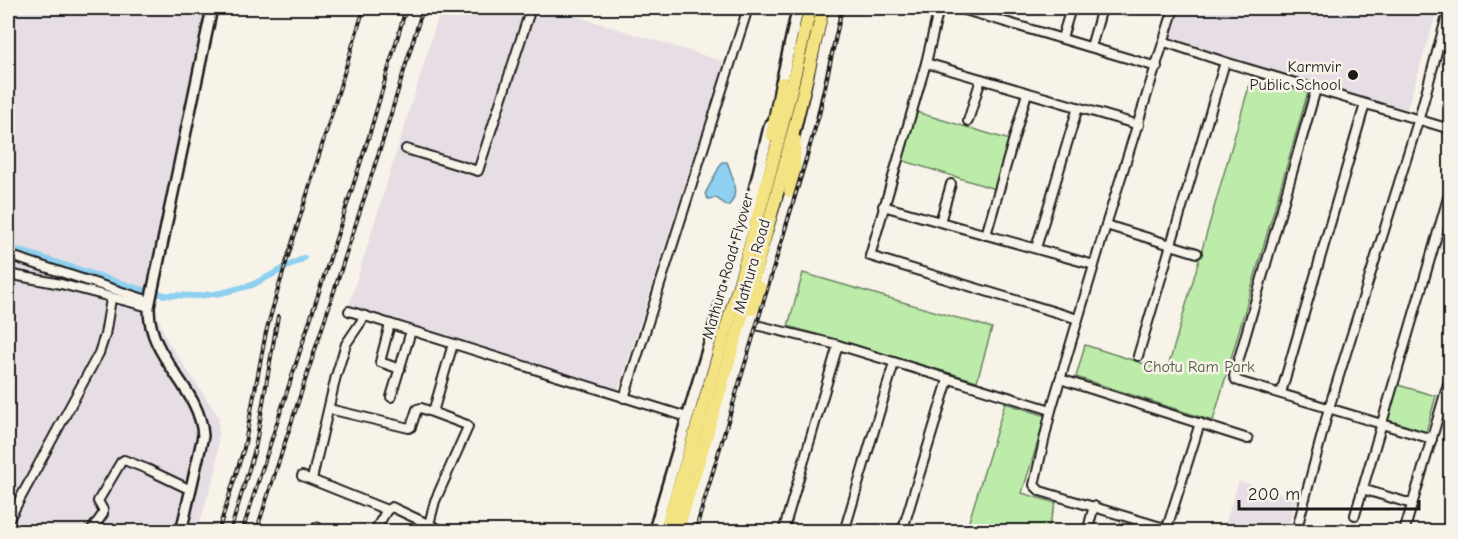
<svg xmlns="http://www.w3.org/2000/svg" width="1458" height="539" font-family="'Comic Neue',sans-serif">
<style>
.built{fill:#e7dee5}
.green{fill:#bdecaa;stroke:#6c8463;stroke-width:1.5}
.water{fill:#8ed0ef;stroke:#60889b;stroke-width:1.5}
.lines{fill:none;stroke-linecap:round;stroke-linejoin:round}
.canal{stroke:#8ed0ef;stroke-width:6}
.minor-casing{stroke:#1c1c1c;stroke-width:12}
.tertiary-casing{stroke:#1c1c1c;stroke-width:14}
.secondary-casing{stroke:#1c1c1c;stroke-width:15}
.trunk-casing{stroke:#1c1c1c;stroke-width:16}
.minor{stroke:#f7f3e8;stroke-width:8}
.tertiary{stroke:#f7f3e8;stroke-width:9}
.secondary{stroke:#f7f3e8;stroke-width:10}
.trunk{stroke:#f4e382;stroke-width:12}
.rail-casing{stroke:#1c1c1c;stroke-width:4}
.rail{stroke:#f7f3e8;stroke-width:1.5;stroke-dasharray:4.5;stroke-linecap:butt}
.poi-dot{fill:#1c1c1c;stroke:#f7f3e8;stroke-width:2}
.labels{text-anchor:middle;stroke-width:5;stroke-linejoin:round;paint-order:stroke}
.poi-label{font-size:16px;fill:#1c1c1c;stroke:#f7f3e8;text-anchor:end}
.street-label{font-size:16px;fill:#1c1c1c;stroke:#f7f3e8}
.park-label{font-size:16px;fill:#4c5a47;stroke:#f7f3e8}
</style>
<rect width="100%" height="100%" fill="#f7f3e8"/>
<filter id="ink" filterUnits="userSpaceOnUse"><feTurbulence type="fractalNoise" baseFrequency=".0167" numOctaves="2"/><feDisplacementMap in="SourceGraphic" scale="12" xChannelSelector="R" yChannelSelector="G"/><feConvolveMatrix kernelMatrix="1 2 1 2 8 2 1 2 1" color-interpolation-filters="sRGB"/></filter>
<g filter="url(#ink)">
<g class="built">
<path d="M8,8h197l-59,278 21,54 52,77 -2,50 -20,64h-189z"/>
<path d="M441,8h109l175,54 -107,329 -269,-86z"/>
<path d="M1180,8h258l-31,101 -237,-67z"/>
<path d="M1239,481l58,18 -10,32h-64z"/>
</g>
<g class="green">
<path d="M1252,76l56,16 -95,329 -137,-44 9,-32 82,26z"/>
<path d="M916,112l94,28 -15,49 -94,-29z"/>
<path d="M803,273l189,55 -15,53 -189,-55z"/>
<path d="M1398,385l38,11 -10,36 -38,-12z"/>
<path d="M1005,403l41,13 -24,77 34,10 -9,28h-81z"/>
</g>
<path class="water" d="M722,162h5c5,13 14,33 1,44l-12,-8 -8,1 -3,-5z"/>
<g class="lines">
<path class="canal" d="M8,247l132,42 25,6 33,1 23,-3 31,-8 52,-27"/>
<g class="minor-casing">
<g id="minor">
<path d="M939,8l-13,55 -56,193 208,63"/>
<path d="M958,8l199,59"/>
<path d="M1174,8l-68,217 -55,185 -17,75 6,6 138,41"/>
<path d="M1062,38l9,-30"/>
<path d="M1165,42l60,20 225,67"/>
<path d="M1091,47l11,-39"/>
<path d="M926,63l213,62"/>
<path d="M1316,89l-82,287 2,4 5,2 191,57"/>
<path d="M968,121l13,-42"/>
<path d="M406,149l72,22 53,-163"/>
<path d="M883,206l211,59"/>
<path d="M940,222l11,-38"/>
<path d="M1106,225l91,28"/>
<path d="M986,235l41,-142"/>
<path d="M1036,248l42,-141"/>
<path d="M8,255l142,46"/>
<path d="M8,274l53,10 88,23"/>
<path d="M349,311l338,106"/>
<path d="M390,324l-10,38 20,7"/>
<path d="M752,324l86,21 213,65"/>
<path d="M1138,356l87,-294"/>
<path d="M1060,379l188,60"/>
<path d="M1281,393l84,-289"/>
<path d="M391,397l20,-66"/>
<path d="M624,398l124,-390"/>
<path d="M329,409l80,19 2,-1 6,-18 4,-1 46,17 1,2 -33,74 -8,31"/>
<path d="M433,412l20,-68"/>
<path d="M302,476l85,34 5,-3 4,2 49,23"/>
<path d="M312,479l24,-103 10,-32 19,-28"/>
<path d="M1362,489l50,15"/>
<path d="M1355,515l95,-324"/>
<path d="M8,521l91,-168 6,-18 6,-36"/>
<path d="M1167,528l33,-105"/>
<path d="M90,532l13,-18v-4l-5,-9 23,-39 3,-2 23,9 44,21"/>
<path d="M315,532l2,-5"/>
<path d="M374,532l13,-22"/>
<path d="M783,532l55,-187"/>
<path d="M844,532l50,-169"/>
<path d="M902,532l46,-152"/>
<path d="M1087,532l7,-26"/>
<path d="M1296,532l33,-124 90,-290 30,-110"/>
<path d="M1404,532l46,-155"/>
</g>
</g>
<g class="tertiary-casing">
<path id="tertiary" d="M181,532l22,-96c-3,-50 -55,-76 -54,-129l63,-299"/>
</g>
<g class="secondary-casing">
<g id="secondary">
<path d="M780,90l18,-82"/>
<path d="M654,532l100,-340 16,-67"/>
<path d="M688,532l114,-378 33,-146"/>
</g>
</g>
<g class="trunk-casing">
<g id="trunk">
<path d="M772,135l10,-52"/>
<path d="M790,191l4,-22 1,-29"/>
<path d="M752,309l8,-21"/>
<path d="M665,532c53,-174 106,-347 145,-524"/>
<path d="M677,532c53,-174 107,-347 146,-524"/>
</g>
</g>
<use href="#minor" class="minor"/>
<use href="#tertiary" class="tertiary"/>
<use href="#secondary" class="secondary"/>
<use href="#trunk" class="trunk"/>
<g class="rail-casing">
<g id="rail">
<path d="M218,532l26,-84 22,-116 13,-46 85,-278"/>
<path d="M230,532l25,-83 23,-133"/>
<path d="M242,532l127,-396 37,-128"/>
<path d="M256,532l127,-392 40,-132"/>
<path d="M695,532l124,-417 23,-107"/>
</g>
</g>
<use href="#rail" class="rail"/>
</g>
</g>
<circle class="poi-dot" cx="1353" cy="75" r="6"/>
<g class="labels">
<g class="poi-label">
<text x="1341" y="72">Karmvir<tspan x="1341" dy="18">Public School</tspan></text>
</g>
<g class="street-label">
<text transform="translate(727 266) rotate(-74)" y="6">Mathura Road Flyover</text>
<text transform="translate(751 266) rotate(-74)" y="6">Mathura Road</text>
</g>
<g class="park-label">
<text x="1199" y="372">Chotu Ram Park</text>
</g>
</g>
<rect width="1458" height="539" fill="none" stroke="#f7f3e8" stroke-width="30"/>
<rect x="15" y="15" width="1428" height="509" fill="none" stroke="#1c1c1c" stroke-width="2" filter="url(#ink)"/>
<path d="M1239 500v9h180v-9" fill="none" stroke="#1c1c1c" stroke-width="3"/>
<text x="1248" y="500" font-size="18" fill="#1c1c1c" stroke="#f7f3e8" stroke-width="4.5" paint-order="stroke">200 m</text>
</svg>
